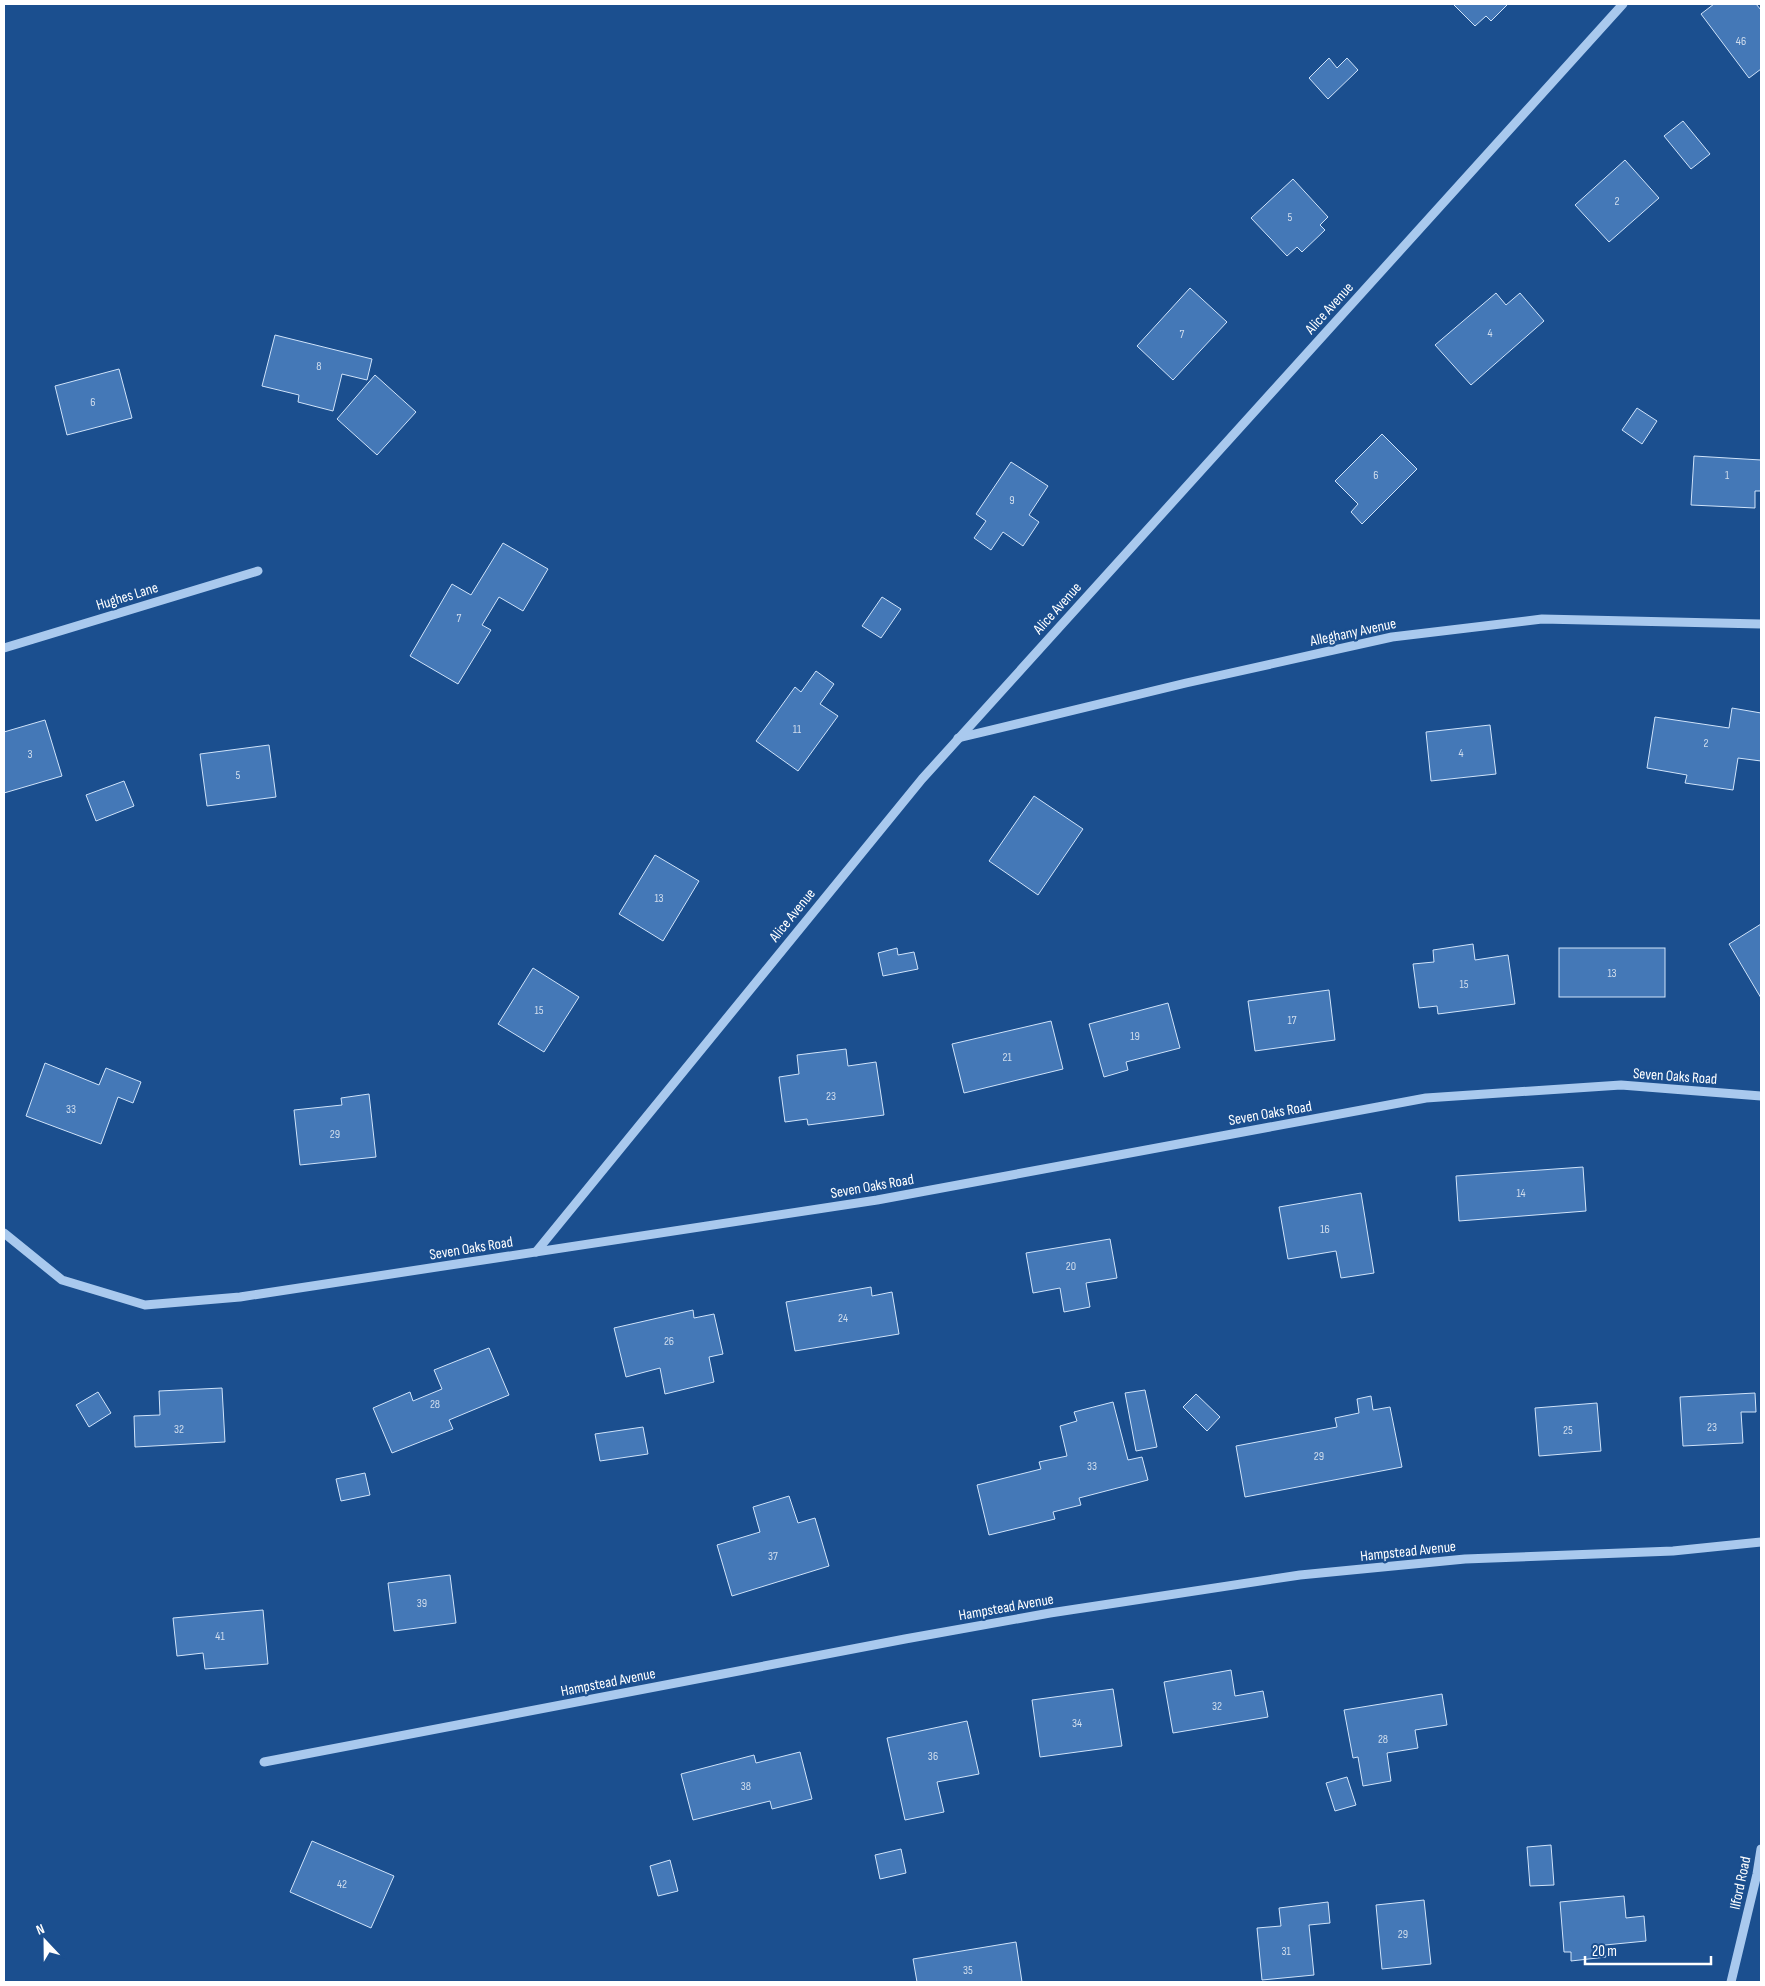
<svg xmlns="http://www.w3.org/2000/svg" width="1765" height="1986" font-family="'Sofia Sans Condensed',sans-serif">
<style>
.building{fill:#4478b7;stroke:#cfe3fa}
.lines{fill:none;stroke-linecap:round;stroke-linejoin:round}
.minor{stroke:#a9c9ee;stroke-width:9}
.labels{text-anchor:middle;stroke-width:4.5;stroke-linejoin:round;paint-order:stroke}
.number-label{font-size:12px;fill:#d0dded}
.street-label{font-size:15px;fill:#fff;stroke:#1b4f8f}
</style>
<rect width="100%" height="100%" fill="#1b4f8f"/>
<g class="building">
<path d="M1453,4h55l-17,17 -5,-5 -11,10z"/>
<path d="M1714,4h42l5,6v59l-12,9 -48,-64z"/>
<path d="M1329,58l8,10 10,-10 11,12 -30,29 -19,-21z"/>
<path d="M1683,121l27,33 -19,15 -27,-33z"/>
<path d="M1625,160l34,38 -50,44 -34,-37z"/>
<path d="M1293,179l35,38 -8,8 5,5 -23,22 -5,-5 -10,9 -36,-38z"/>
<path d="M1190,288l37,34 -54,58 -36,-34z"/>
<path d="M1496,293l10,12 14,-12 24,28 -73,64 -36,-40z"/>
<path d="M275,335l97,24 -5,21 -25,-6 -9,37 -35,-9 1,-7 -37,-9z"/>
<path d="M119,369l13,49 -65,17 -12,-49z"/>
<path d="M375,375l41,37 -39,43 -40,-36z"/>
<path d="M1637,408l20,13 -15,23 -20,-14z"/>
<path d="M1382,434l35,35 -55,55 -11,-12 7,-8 -23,-23z"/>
<path d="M1694,456l67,4v31h-6v17l-64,-3z"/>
<path d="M1011,462l37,24 -19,29 10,7 -16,24 -20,-14 -12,18 -17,-12 12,-17 -10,-7z"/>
<path d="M503,543l45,26 -25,42 -24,-14 -17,28 9,5 -33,54 -48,-28 42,-72 19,11z"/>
<path d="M882,597l19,12 -20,29 -19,-12z"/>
<path d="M816,671l18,13 -14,20 18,12 -40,55 -42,-30 39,-54 6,5z"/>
<path d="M1732,708l29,5v48l-23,-3 -5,32 -48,-7 2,-8 -40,-7 8,-51 74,11z"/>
<path d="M45,720l17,56 -58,17v-61z"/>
<path d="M1490,725l6,49 -65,7 -5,-49z"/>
<path d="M269,745l7,52 -69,9 -7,-52z"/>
<path d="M124,781l10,25 -38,15 -10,-26z"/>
<path d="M1034,796l49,33 -45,66 -49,-34z"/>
<path d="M655,855l44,26 -36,60 -44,-27z"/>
<path d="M1761,924v74l-32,-54z"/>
<path d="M1473,944l2,16 33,-5 7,49 -77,10 -1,-8 -18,2 -6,-44 21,-2 -1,-12z"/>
<path d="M897,948l1,7 16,-3 4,17 -35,7 -5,-23z"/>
<rect x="1559" y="948" width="106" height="49"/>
<path d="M533,968l46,29 -35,55 -46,-28z"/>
<path d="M1329,990l6,50 -80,11 -7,-50z"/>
<path d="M1168,1003l12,45 -54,14 2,8 -24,7 -15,-53z"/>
<path d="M1051,1021l12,48 -99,24 -12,-49z"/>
<path d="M846,1049l2,17 28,-4 8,53 -76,10 -1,-6 -22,3 -6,-45 20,-3 -2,-19z"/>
<path d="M45,1063l54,22 7,-17 35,14 -8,21 -15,-6 -17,47 -75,-28z"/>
<path d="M369,1094l7,63 -76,8 -6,-55 48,-5 -1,-7z"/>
<path d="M1583,1167l3,44 -127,10 -3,-45z"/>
<path d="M1361,1193l13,80 -33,5 -5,-27 -48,8 -9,-52z"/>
<path d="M1110,1239l7,39 -31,5 4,24 -26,5 -4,-24 -27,5 -7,-40z"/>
<path d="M871,1287l1,9 20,-4 7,42 -104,17 -9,-49z"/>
<path d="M693,1310l1,8 20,-4 9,40 -14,3 5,25 -49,12 -5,-26 -34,9 -12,-49z"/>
<path d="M489,1348l20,47 -60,25 4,9 -61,24 -19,-45 37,-16 3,9 29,-12 -8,-19z"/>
<path d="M222,1388l3,54 -90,5 -1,-31 26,-1 -1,-24z"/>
<path d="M1145,1390l12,57 -21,4 -11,-58z"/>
<path d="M98,1392l13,21 -22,14 -13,-22z"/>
<path d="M1755,1393l1,19h-15l2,31 -60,3 -3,-49z"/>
<path d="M1196,1394l24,23 -13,14 -24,-24z"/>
<path d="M1371,1396l2,14 17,-3 12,60 -157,30 -9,-51 101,-19 -2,-9 24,-5 -2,-14z"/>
<path d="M1113,1402l15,58 14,-3 6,23 -69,18 2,7 -28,7 2,7 -66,16 -12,-50 64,-16 -2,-7 28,-6 -7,-30 17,-5 -3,-9z"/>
<path d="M1597,1403l4,48 -62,5 -4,-48z"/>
<path d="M643,1427l5,27 -48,7 -5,-27z"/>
<path d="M365,1473l5,22 -29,6 -5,-22z"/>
<path d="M789,1496l9,27 17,-5 14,48 -97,30 -15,-51 43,-13 -7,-25z"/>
<path d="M450,1575l6,48 -62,8 -6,-48z"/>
<path d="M263,1610l5,54 -63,5 -2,-16 -26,3 -4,-38z"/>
<path d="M1231,1670l4,26 28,-5 5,26 -95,16 -9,-51z"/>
<path d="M1113,1689l9,57 -82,11 -8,-57z"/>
<path d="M1442,1694l5,31 -32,5 3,18 -31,5 4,28 -28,5 -5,-29 -5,1 -9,-48z"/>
<path d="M967,1721l12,53 -42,8 7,30 -39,8 -18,-82z"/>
<path d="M800,1752l12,47 -40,10 -2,-8 -77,19 -12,-46 73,-19 2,8z"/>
<path d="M1347,1777l9,28 -21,6 -9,-28z"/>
<path d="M312,1841l82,35 -23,52 -81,-36z"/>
<path d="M1551,1845l3,40 -24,1 -3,-39z"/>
<path d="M901,1849l5,24 -26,6 -5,-24z"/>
<path d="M670,1860l8,31 -20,5 -8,-30z"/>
<path d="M1624,1896l2,22 18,-2 2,25 -41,4 1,12 -35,4v-9h-7l-4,-50z"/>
<path d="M1424,1900l7,64 -49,5 -6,-64z"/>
<path d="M1328,1902l2,21 -21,2 5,50 -52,5 -5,-52 24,-2 -2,-18z"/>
<path d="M1016,1942l6,40h-105l-4,-23z"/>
</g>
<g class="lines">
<g class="minor">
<path d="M4,648l254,-77"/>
<path d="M958,738l228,-55 206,-46 150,-18 219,5"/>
<path d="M4,1233l58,47 83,25 95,-8 637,-97 549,-102 195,-13 140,11"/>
<path d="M536,1252l386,-473 701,-775"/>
<path d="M264,1762l641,-123 145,-26 250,-38 165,-16 208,-8 88,-9"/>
<path d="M1731,1982l26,-108 4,-25"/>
</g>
</g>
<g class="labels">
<g class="number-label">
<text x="1741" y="45">46</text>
<text x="1617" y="205">2</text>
<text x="1290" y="221">5</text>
<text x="1490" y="337">4</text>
<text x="1182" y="338">7</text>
<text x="319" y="370">8</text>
<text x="93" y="406">6</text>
<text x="1376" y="479">6</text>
<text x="1727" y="479">1</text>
<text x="1012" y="504">9</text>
<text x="459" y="622">7</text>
<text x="797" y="733">11</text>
<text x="1706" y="747">2</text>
<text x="1461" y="757">4</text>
<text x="30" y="758">3</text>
<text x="238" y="779">5</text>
<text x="659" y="902">13</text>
<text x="1612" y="977">13</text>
<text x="1464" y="988">15</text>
<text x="539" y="1014">15</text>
<text x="1292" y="1024">17</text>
<text x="1135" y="1040">19</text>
<text x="1007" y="1061">21</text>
<text x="831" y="1100">23</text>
<text x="71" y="1113">33</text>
<text x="335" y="1138">29</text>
<text x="1521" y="1197">14</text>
<text x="1325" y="1233">16</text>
<text x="1071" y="1270">20</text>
<text x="843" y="1322">24</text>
<text x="669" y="1345">26</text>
<text x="435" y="1408">28</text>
<text x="1712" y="1431">23</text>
<text x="179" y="1433">32</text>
<text x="1568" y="1434">25</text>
<text x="1319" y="1460">29</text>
<text x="1092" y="1470">33</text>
<text x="773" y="1560">37</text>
<text x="422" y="1607">39</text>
<text x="220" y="1640">41</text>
<text x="1217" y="1710">32</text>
<text x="1077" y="1727">34</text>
<text x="1383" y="1743">28</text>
<text x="933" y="1760">36</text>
<text x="746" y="1790">38</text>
<text x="342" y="1888">42</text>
<text x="1403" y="1938">29</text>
<text x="1286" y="1955">31</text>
<text x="968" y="1974">35</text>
</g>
<g class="street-label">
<text transform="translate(1329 308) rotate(-48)" y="5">Alice Avenue</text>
<text transform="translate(127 596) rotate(-17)" y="5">Hughes Lane</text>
<text transform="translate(1057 608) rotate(-48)" y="5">Alice Avenue</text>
<text transform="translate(1353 632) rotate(-12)" y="5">Alleghany Avenue</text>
<text transform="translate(792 915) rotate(-51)" y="5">Alice Avenue</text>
<text transform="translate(1675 1076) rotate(4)" y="5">Seven Oaks Road</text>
<text transform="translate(1270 1113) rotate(-10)" y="5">Seven Oaks Road</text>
<text transform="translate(872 1186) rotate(-10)" y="5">Seven Oaks Road</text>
<text transform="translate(471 1248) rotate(-9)" y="5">Seven Oaks Road</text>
<text transform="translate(1408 1551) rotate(-6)" y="5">Hampstead Avenue</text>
<text transform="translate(1006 1607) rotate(-10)" y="5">Hampstead Avenue</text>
<text transform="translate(608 1682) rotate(-11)" y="5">Hampstead Avenue</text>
<text transform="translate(1740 1883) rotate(-78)" y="5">Ilford Road</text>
</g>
</g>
<rect width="1765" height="1986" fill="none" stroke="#ffffff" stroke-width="10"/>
<g transform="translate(45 1941) rotate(338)" stroke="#1b4f8f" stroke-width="4" paint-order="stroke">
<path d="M0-4L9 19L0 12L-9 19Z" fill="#ffffff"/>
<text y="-8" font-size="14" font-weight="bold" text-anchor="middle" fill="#ffffff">N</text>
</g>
<path d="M1585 1956v8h126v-8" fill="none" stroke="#ffffff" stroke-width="2.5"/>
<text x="1592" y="1956" font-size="15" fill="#ffffff" stroke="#1b4f8f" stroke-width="4" paint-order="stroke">20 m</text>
</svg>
